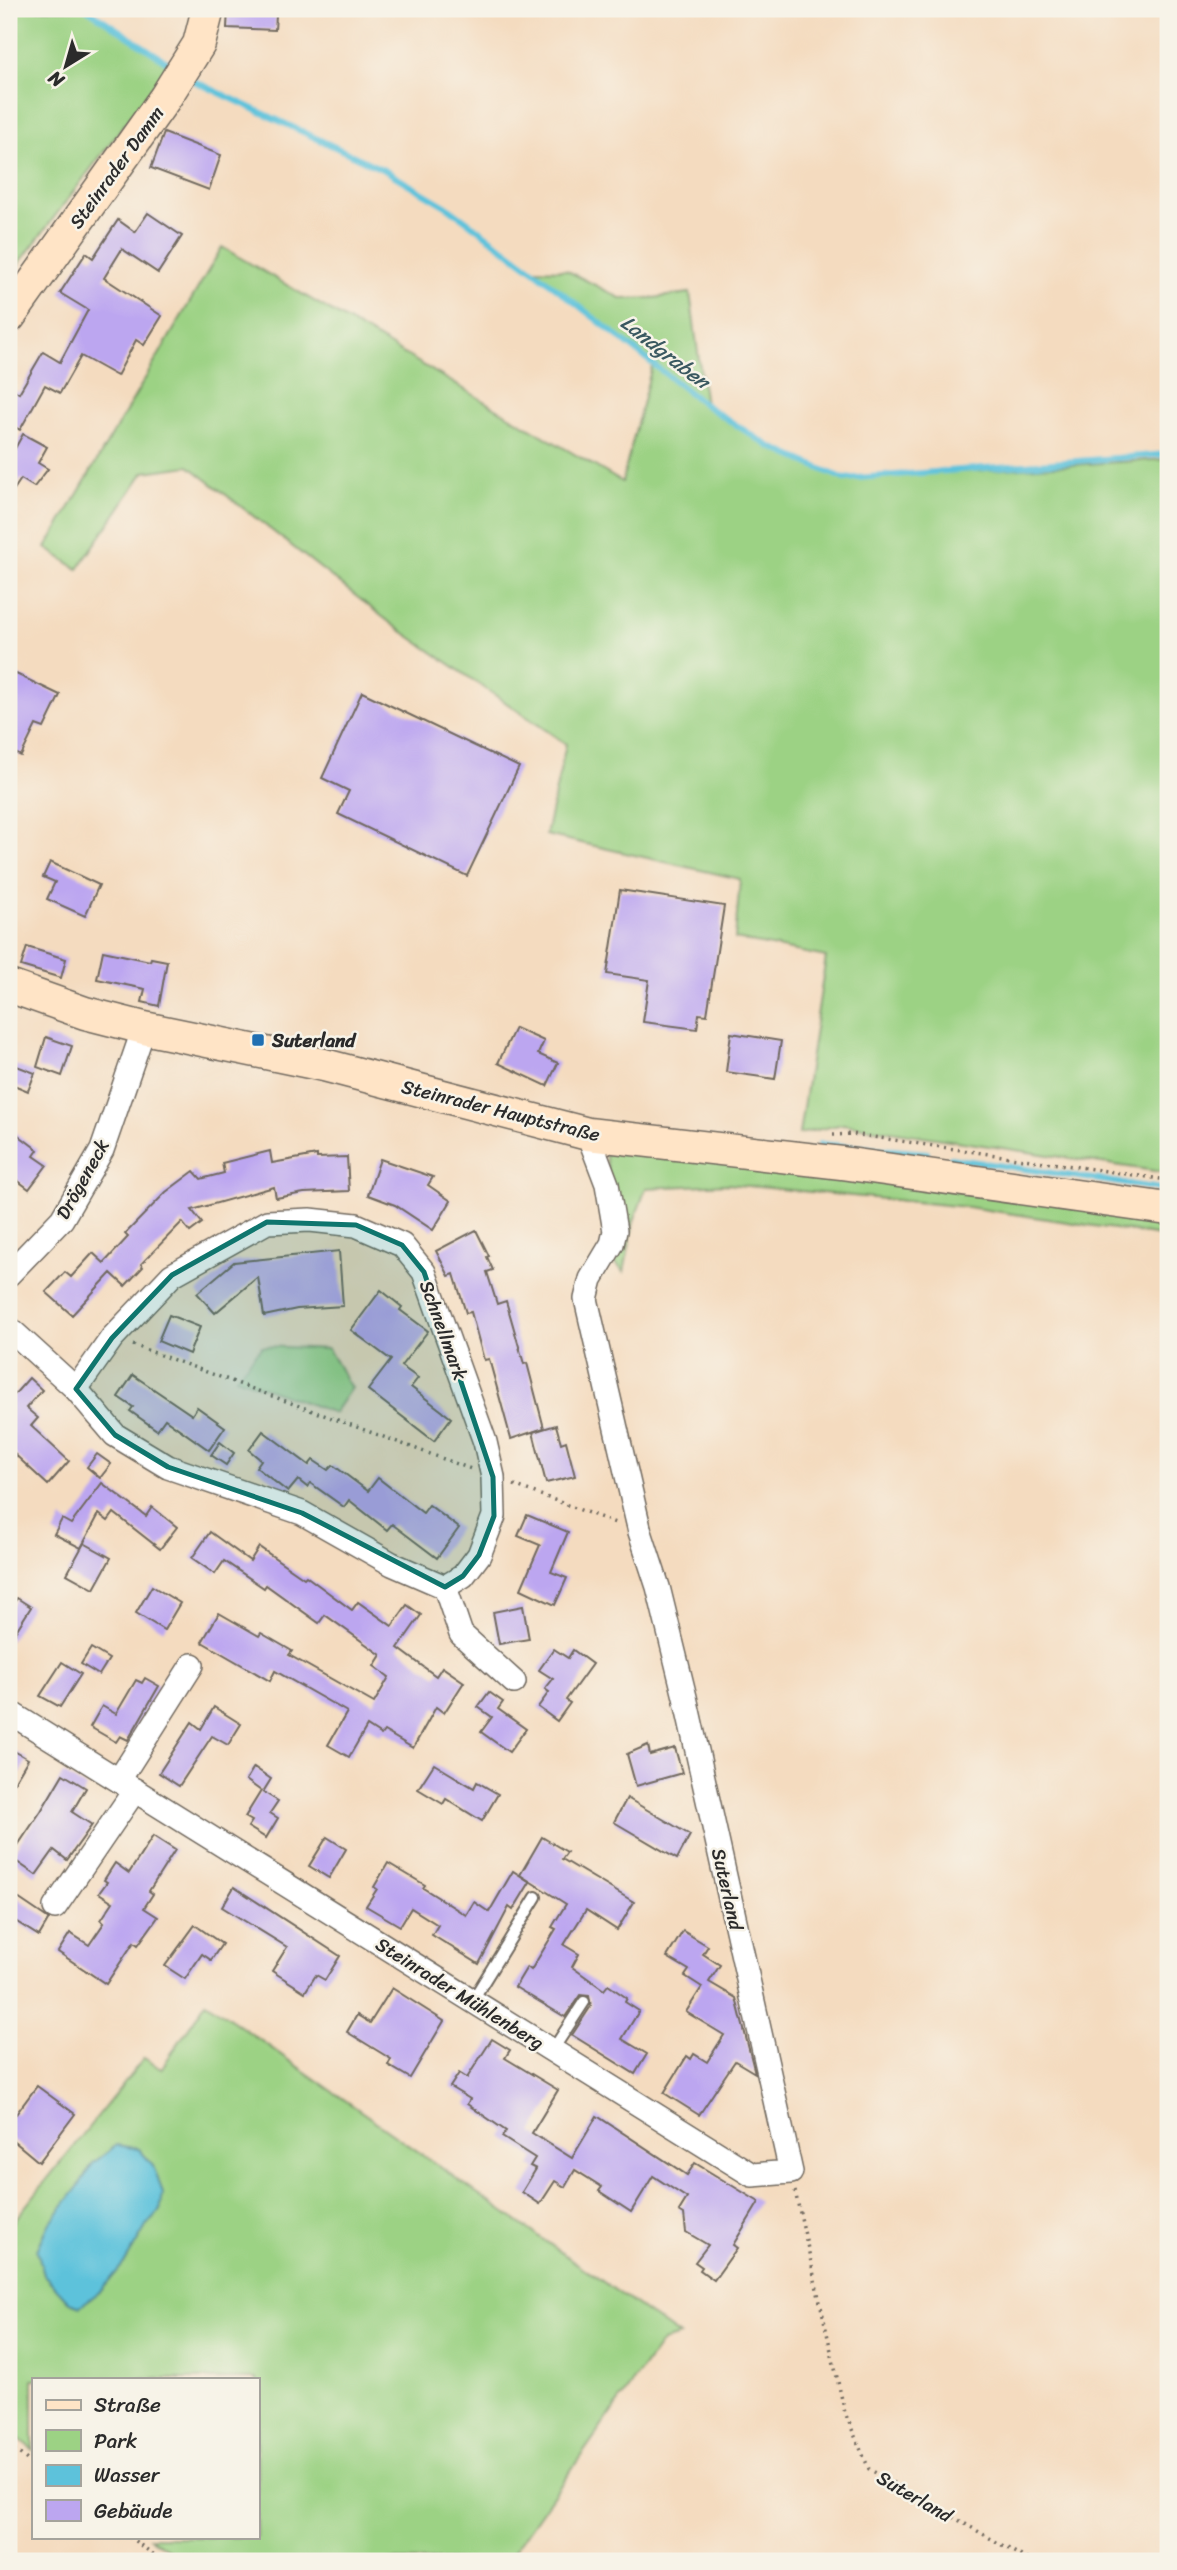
<svg xmlns="http://www.w3.org/2000/svg" width="1177" height="2570" font-family="Sriracha,sans-serif">
<style>
.green{fill:#9cd284;stroke:#647e58;stroke-width:2}
.water{fill:#5dc2db;stroke:#447683;stroke-width:2}
.lines{fill:none;stroke-linecap:round;stroke-linejoin:round}
.stream{stroke:#5dc2db;stroke-width:6}
.building{fill:#bca6f0}
.service-casing{stroke:#71695f;stroke-width:14}
.minor-casing{stroke:#71695f;stroke-width:26}
.secondary-casing{stroke:#71695f;stroke-width:35}
.path{stroke:#71695f;stroke-width:3.5;stroke-dasharray:2 5;stroke-linecap:butt}
.service{stroke:#fff;stroke-width:10}
.minor{stroke:#fff;stroke-width:23}
.secondary{stroke:#ffe4c6;stroke-width:32}
.marked{fill:#0f766e;fill-opacity:0.2;stroke:#0f766e;stroke-width:5;stroke-linejoin:round}
.poi-dot{fill:#1f6fb2;stroke:#f7f3e8;stroke-width:2.5}
.labels{text-anchor:middle;stroke-width:5;stroke-linejoin:round;paint-order:stroke}
.street-label{font-size:19px;fill:#2b2b2b;stroke:#f7f3e8}
.poi-label{font-size:19px;font-weight:bold;fill:#2b2b2b;stroke:#f7f3e8;text-anchor:start}
.water-label{font-size:21px;font-style:italic;fill:#3a5860;stroke:#f7f3e8}
</style>
<rect width="100%" height="100%" fill="#f7f3e8"/>
<filter id="ink" filterUnits="userSpaceOnUse"><feTurbulence type="fractalNoise" baseFrequency=".0143" numOctaves="2"/><feDisplacementMap in="SourceGraphic" scale="14" xChannelSelector="R" yChannelSelector="G"/><feConvolveMatrix kernelMatrix="1 2 1 2 8 2 1 2 1" color-interpolation-filters="sRGB"/></filter>
<filter id="wash" filterUnits="userSpaceOnUse"><feTurbulence type="fractalNoise" baseFrequency=".00686" numOctaves="4" result="noise"/><feDisplacementMap in="SourceGraphic" scale="28" xChannelSelector="R" yChannelSelector="G"/><feGaussianBlur stdDeviation="1.57" result="paint"/><feColorMatrix in="noise" values="0 0 0 0 0 0 0 0 0 0 0 0 0 0 0 0 0 1.4 0 .05"/><feComposite in="paint" operator="in"/></filter>
<g filter="url(#wash)">
<rect width="100%" height="100%" fill="#f4dbbf"/>
<g class="green">
<path d="M9,9h78l83,55 -161,213z"/>
<path d="M222,247l400,235 31,-120 -121,-93 34,1 56,29 31,-1 37,-5 15,112 64,41 75,33 324,-20v714l-325,-49 -44,10 27,-177 -91,-18 5,-60 -194,-44 20,-91 -173,-119 -204,-159 -45,6 -66,97 -32,-21z"/>
<path d="M615,1152l150,13 403,53v19l-201,-30 -240,-23 -81,4 -12,33 -10,51 -10,-10 6,-27 -15,-81z"/>
<path d="M262,1346l66,3 23,39 -17,25 -98,-36z"/>
<path d="M206,2002l474,334 -18,5 -155,220h-323l-34,-24h107v-158h-224v71l-24,-19v-204l135,-169 17,11z"/>
</g>
<path class="water" d="M117,2145l22,4 13,15 6,14 5,16 -3,17 -13,14 -21,36 -25,30 -21,15 -11,-4 -25,-27 -7,-25 12,-26 29,-37 15,-24z"/>
<g class="lines">
<g class="stream">
<path d="M87,9l83,55"/>
<path d="M192,80l194,91 63,37 83,61 173,136 64,41 75,33 324,-25"/>
<path d="M820,1144l107,9"/>
<path d="M950,1158l218,32"/>
</g>
</g>
<g id="blocks">
<g class="building">
<path d="M228,9h37l-1,5 12,1 -1,15 -48,-2z"/>
<path d="M164,133l57,22 -12,35 -58,-22z"/>
<path d="M148,213l34,23 -24,37 -36,-24 -18,29 58,38 -18,29 -8,-5 -19,36 -36,-20 -21,37 -15,-8 -25,45 -11,-6v-37l10,6 24,-41 17,10 28,-52 -28,-17 26,-40 7,5 25,-38 17,12z"/>
<path d="M23,434l24,13 -9,16 10,6 -14,18 -13,-8 -12,18v-38z"/>
<path d="M14,673l46,22 -16,33 -8,-3 -15,31 -12,-6v-66z"/>
<path d="M362,692l157,75 -52,109 -129,-62 11,-23 -27,-13z"/>
<path d="M50,862l49,23 -14,31 -38,-17 8,-17 -12,-5z"/>
<path d="M620,890l104,16 -17,109 -8,-1 -2,15 -54,-7 6,-42 -42,-6z"/>
<path d="M27,947l39,12 -5,19 -40,-12z"/>
<path d="M103,951l47,10 1,-3 16,3 -8,45 -17,-4 3,-13 -48,-10z"/>
<path d="M515,1028l29,13 -6,13 20,9 -11,23 -49,-23z"/>
<path d="M731,1033l50,8 -6,38 -49,-7z"/>
<path d="M46,1037l26,9 -10,30 -25,-9z"/>
<path d="M9,1063l26,10 -7,18 -19,-8z"/>
<path d="M9,1128l29,22 -4,6 13,9 -18,24 -20,-15z"/>
<path d="M270,1151l2,12 45,-8v3l30,-1 2,34 -45,2 -28,5 -2,-11 -82,23 10,13 -12,9 -8,-10 -41,42 2,3 -18,19 -14,-13 -39,42 -26,-23 19,-20 6,5 22,-24 11,10 24,-26 -3,-3 41,-42 28,-21 7,8 23,-6 -2,-10z"/>
<path d="M380,1159l53,18 -5,8 23,16 -18,29 -38,-25 -27,-10z"/>
<path d="M476,1230l13,26 -2,1 6,13 -6,2 10,32 9,-3 18,63 3,-1 17,65 -33,11 -22,-80 -5,1 -13,-48 -5,1 -12,-39 -5,2 -13,-25z"/>
<path d="M339,1251l4,55 -46,3 -33,7 -6,-39 -43,36 -18,-20 37,-31z"/>
<path d="M381,1290l21,17 -2,3 28,21 -27,35 17,12 -7,9 40,31 -17,23 -66,-51 23,-30 -40,-30z"/>
<path d="M169,1315l31,12 -11,27 -31,-13z"/>
<path d="M133,1375l59,40 5,-8 28,20 -16,23 -44,-31 -8,11 -27,-19 3,-4 -15,-10z"/>
<path d="M29,1378l13,12 -16,18 12,10 -7,8 38,35 -21,24 -39,-36v-57l4,4z"/>
<path d="M556,1425l5,18 5,-2 9,35 -29,7 -13,-51z"/>
<path d="M263,1431l46,34 4,-5 15,10 5,-5 35,26 10,-13 45,35 6,-8 30,23 -22,30 -45,-34 -5,6 -38,-30 -5,7 -34,-24 -3,4 -9,-7 -10,12 -32,-25 5,-7 -12,-10z"/>
<path d="M220,1442l14,11 -8,12 -15,-10z"/>
<path d="M97,1454l14,10 -11,14 -13,-11z"/>
<path d="M102,1483l44,33 6,-9 25,20 -17,22 -46,-36 -6,8 -9,-7 -18,34 -27,-14 8,-15 9,5z"/>
<path d="M527,1515l41,17 -17,40 16,6 -12,27 -34,-16 19,-44 -22,-9z"/>
<path d="M210,1532l40,29 9,-14 45,31 2,-2 46,34 6,-8 34,24 15,-21 14,10 -23,33 38,28 6,-9 22,15 -20,31 -8,-6 -23,41 -29,-17 -3,4 -14,-9 -18,31 -21,-12 19,-33 -72,-41 -5,10 -68,-39 17,-29 40,23 2,-3 31,18 -3,4 85,48 15,-26 -15,-11 7,-11 -56,-40 -6,8 -53,-38 -2,3 -40,-27 -9,13 -23,-16z"/>
<path d="M84,1543l27,15 -17,31 -27,-15z"/>
<path d="M152,1586l28,17 -16,27 -28,-17z"/>
<path d="M17,1598l14,9 -22,35v-32z"/>
<path d="M523,1606l6,33 -30,5 -6,-32z"/>
<path d="M91,1648l18,11 -10,16 -18,-11z"/>
<path d="M554,1649l14,9 5,-8 19,14 -26,36 4,3 -13,18 -19,-14 11,-15 -4,-3 8,-10 -14,-9z"/>
<path d="M62,1662l19,12 -21,33 -20,-11z"/>
<path d="M145,1678l14,8 -31,54 -8,-4 -4,6 -26,-15 12,-21 14,8 20,-34 6,3z"/>
<path d="M489,1692l14,10 -5,7 28,20 -17,23 -28,-20 11,-15 -14,-10z"/>
<path d="M214,1707l27,17 -13,21 -16,-9 -33,50 -20,-13 33,-51 9,7z"/>
<path d="M648,1745l2,10 25,-7 7,25 -46,13 -9,-32z"/>
<path d="M9,1748l19,11 -19,32z"/>
<path d="M434,1764l40,24 3,-6 21,12 -16,27 -36,-22 -3,5 -25,-15z"/>
<path d="M254,1767l17,12 -8,13 15,9 -8,12 8,5 -12,20 -18,-11 4,-6 -7,-4 16,-26 -15,-11z"/>
<path d="M63,1774l23,14 -14,24 20,13 -25,35 -13,-10 -18,25 -26,-18 31,-46z"/>
<path d="M627,1798l63,37 -13,24 -63,-37z"/>
<path d="M153,1836l22,14 -26,41 4,3 -9,14 14,9 -20,28 -4,-3 -28,42 -48,-32 12,-19 19,12 15,-22 -3,-3 12,-18 -14,-9 8,-11 -3,-2 11,-17 14,10z"/>
<path d="M327,1837l19,12 -17,29 -20,-12z"/>
<path d="M542,1837l25,15 -5,7 72,43 -17,28 -31,-20 -22,35 15,9 -7,13 32,23 4,-5 19,13 -2,4 14,9 -17,28 25,15 -12,20 -63,-39 19,-29 -2,-10 -9,-1 -15,22 -50,-30 12,-20 4,3 25,-41 -4,-2 14,-23 -46,-29z"/>
<path d="M388,1863l37,22 -2,3 43,27 8,-13 15,10 24,-41 17,11 -17,28 -4,-3 -30,57 -47,-29 6,-10 -27,-17 -11,18 -34,-20 11,-17 -3,-2z"/>
<path d="M234,1887l106,69 -15,24 -9,-5 -11,17 -33,-21 15,-24 -65,-40z"/>
<path d="M9,1892l40,27 -10,17 -30,-19z"/>
<path d="M195,1925l27,19 -11,16 -9,-6 -17,25 -20,-13z"/>
<path d="M683,1931l25,15 -5,8 17,11 -11,17 27,16 19,75 -20,-12 -36,54 -35,-22 23,-37 4,3 3,-5 13,8 17,-27 -38,-23 16,-25 -17,-11 4,-6 -22,-13z"/>
<path d="M392,1988l52,33 -34,57 -22,-13 3,-6 -44,-27 10,-17 13,8z"/>
<path d="M492,2039l18,11 -5,8 53,32 -26,43 40,25 25,-42 90,59 8,-12 64,39 -26,43 4,3 -23,32 -14,-10 2,-3 -7,-5 13,-17 -22,-13 -2,-18 -5,-3 8,-13 -34,-22 -22,36 -32,-21 3,-4 -27,-17 -10,17 -10,-6 -15,23 -18,-12 14,-23 -6,-3 5,-8 -33,-21 4,-6 -39,-27 3,-5 -20,-12 9,-14 8,5z"/>
<path d="M37,2086l38,28 -36,48 -30,-25v-28l7,5z"/>
</g>
</g>
</g>
<g filter="url(#ink)">
<use href="#blocks" fill-opacity="0" stroke="#71695f" stroke-width="2"/>
<g class="lines">
<g class="service-casing">
<g id="service">
<path d="M472,2001l64,-104"/>
<path d="M552,2051l32,-49"/>
</g>
</g>
<g class="minor-casing">
<g id="minor">
<path d="M9,1274l53,-55 40,-69 42,-122"/>
<path d="M9,1328l67,61 39,46 53,32 134,46 90,51 53,23 16,47 53,48"/>
<path d="M76,1389l36,-51 60,-63 95,-53 43,-2 46,5 46,20 22,27 61,170 8,35 1,39 -15,39 -16,21 -18,11"/>
<path d="M9,1712l743,463 39,-3 -106,-475 -27,-110 -18,-55 -54,-233 5,-20 21,-35 3,-13 -8,-47 -19,-50"/>
<path d="M119,1780l73,-115"/>
<path d="M55,1907l80,-117"/>
</g>
</g>
<g class="secondary-casing">
<g id="secondary">
<path d="M9,317l156,-219 34,-54 9,-35"/>
<path d="M9,986l76,27 59,15 180,37 264,69 254,29 326,46"/>
</g>
</g>
<g class="path">
<path d="M833,1135l19,-1 316,46"/>
<path d="M133,1345l338,124"/>
<path d="M514,1485l104,39"/>
<path d="M795,2191l50,222 24,56 161,92"/>
<path d="M9,2445l24,20"/>
<path d="M129,2537l34,24"/>
</g>
<use href="#service" class="service"/>
<use href="#minor" class="minor"/>
<use href="#secondary" class="secondary"/>
</g>
</g>
<path class="marked" d="M267,1222l89,3 46,20 22,27 69,205 1,39 -15,39 -16,21 -18,11 -143,-74 -134,-46 -53,-32 -39,-46 36,-51 60,-63z"/>
<rect class="poi-dot" x="251" y="1033" width="14" height="14" rx="3.5"/>
<g class="labels">
<g class="street-label">
<text transform="translate(116 167) rotate(-54)" y="7">Steinrader Damm</text>
<text transform="translate(501 1110) rotate(14)" y="7">Steinrader Hauptstraße</text>
<text transform="translate(82 1179) rotate(-61)" y="7">Drögeneck</text>
<text transform="translate(444 1330) rotate(70)" y="7">Schnellmark</text>
<text transform="translate(728 1889) rotate(77)" y="7">Suterland</text>
<text transform="translate(460 1993) rotate(32)" y="7">Steinrader Mühlenberg</text>
<text transform="translate(915 2496) rotate(30)" y="7">Suterland</text>
</g>
<g class="poi-label">
<text x="272" y="1047">Suterland</text>
</g>
<g class="water-label">
<text transform="translate(665 352) rotate(38)" y="7">Landgraben</text>
</g>
</g>
<rect width="1177" height="2570" fill="none" stroke="#f7f3e8" stroke-width="35"/>
<rect x="32" y="2378" width="228" height="161" fill="#f7f3e8" stroke="#a5a39c" stroke-width="2"/>
<rect x="46" y="2400" width="35" height="10" fill="#ffe4c6" stroke="#a5a39c" stroke-width="2"/>
<text x="94" y="2412" font-size="21" fill="#2b2b2b">Straße</text>
<rect x="46" y="2430" width="35" height="21" fill="#9cd284" stroke="#a5a39c" stroke-width="2"/>
<text x="94" y="2448" font-size="21" fill="#2b2b2b">Park</text>
<rect x="46" y="2465" width="35" height="21" fill="#5dc2db" stroke="#a5a39c" stroke-width="2"/>
<text x="94" y="2482" font-size="21" fill="#2b2b2b">Wasser</text>
<rect x="46" y="2500" width="35" height="21" fill="#bca6f0" stroke="#a5a39c" stroke-width="2"/>
<text x="94" y="2518" font-size="21" fill="#2b2b2b">Gebäude</text>
<g transform="translate(66 66) rotate(217)" stroke="#f7f3e8" stroke-width="5" paint-order="stroke">
<path d="M0-5L12 26L0 18L-12 26Z" fill="#2b2b2b"/>
<text y="-10" font-size="19" font-weight="bold" text-anchor="middle" fill="#2b2b2b">N</text>
</g>
</svg>
